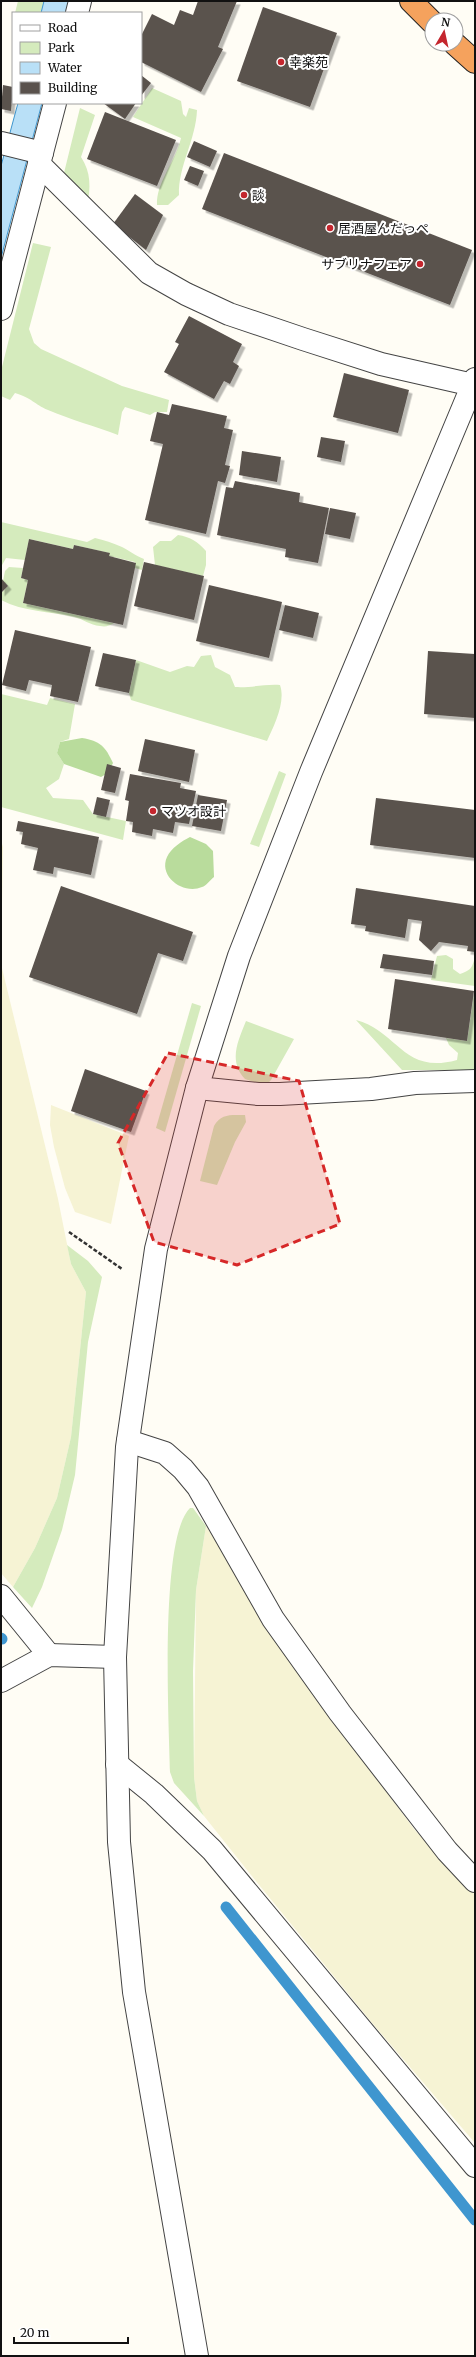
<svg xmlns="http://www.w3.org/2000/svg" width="476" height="2357" font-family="Merriweather,'Noto Sans JP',serif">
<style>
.farmland{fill:#f6f3d4}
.green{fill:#d5ebbd}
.forest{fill:#b9dc9c}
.water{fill:#b9e0f7;stroke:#3f96cf}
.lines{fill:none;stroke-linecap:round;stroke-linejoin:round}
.stream{stroke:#3f96cf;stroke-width:11}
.building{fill:#5a524d;filter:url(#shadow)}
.minor-casing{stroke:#444;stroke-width:24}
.highway-casing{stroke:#222;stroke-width:24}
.path{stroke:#333;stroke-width:2.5;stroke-dasharray:4 2;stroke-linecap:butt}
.minor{stroke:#fff;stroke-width:22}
.highway{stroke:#f5a25d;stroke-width:22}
.marked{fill:#d62828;fill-opacity:0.2;stroke:#d62828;stroke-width:3;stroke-dasharray:8 5;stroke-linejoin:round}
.poi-dot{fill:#c4262e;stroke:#fff;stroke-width:1.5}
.labels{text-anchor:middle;stroke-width:4;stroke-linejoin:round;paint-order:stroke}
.poi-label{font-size:13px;fill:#111;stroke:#fff;text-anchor:start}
</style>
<defs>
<filter id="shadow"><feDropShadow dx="3.5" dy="3.5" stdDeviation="0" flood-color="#0004"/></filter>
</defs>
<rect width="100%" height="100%" fill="#fffdf5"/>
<g class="farmland">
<path d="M1,840l2,7 -2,117 57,235 13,65 15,28 -15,145 -14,61 -22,50 -22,39 -12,-14z"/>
<path d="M51,1105l78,31 -18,88 -36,-12 -10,-24 -11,-41 -4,-22z"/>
<path d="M206,1526l93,146 63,87 52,70 61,66v248l-102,-119 -122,-149 -47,-59 -7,-15 -3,-24 2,-187z"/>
</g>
<g class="green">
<path d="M18,1h26l-3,12h-26z"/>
<path d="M152,88l29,13 2,13 3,3 3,-9 8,2c-1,30 -19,56 -18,85l-11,10h-11c-1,-23 19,-44 24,-67l-48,-21z"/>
<path d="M80,108l15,7 -14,42c10,15 10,31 6,49l-25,-25z"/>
<path d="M33,243l18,4 -22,82 5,14 7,6 81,37 47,14 -2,12h-12l-5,3 -25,-8 -3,5 -4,23c-23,-9 -47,-15 -70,-25 -14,-6 -16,-12 -33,-17l-5,7 -9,-4v-25z"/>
<path d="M1,522l86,20 8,-4c9,2 18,5 27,9 8,4 12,8 22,12l-2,11 -7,-2v-6l-26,-6v-3l-35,-8 -1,4 -44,-10 -4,21 -19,-2 -5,9z"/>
<path d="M178,535c12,2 19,6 28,16v14l-3,11 -48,-11 -2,-18 7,-6h11z"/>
<path d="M9,567l14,1 -2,10 7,2 -5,23 91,20c-5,3 -8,4 -14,3 -10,-1 -17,-7 -26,-9 -25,-6 -50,-5 -73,-17v-7l7,-7 -5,-5 2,-10z"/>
<path d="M211,655l4,12 15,8 5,12c16,1 29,-3 45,-2 6,17 -6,41 -13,56l-136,-41 -2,-7 7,-33 34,12 17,-6 7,1 7,-11z"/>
<path d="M1,694l46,11 3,-7 25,6 -6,35 -9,3 -3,11 7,11 -5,15 -13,9 7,10 30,2 10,14 33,7 -3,19 -122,-33z"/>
<path d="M279,771l7,3 -27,73 -9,-3z"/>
<path d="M446,955l7,4v10l7,5c12,-4 12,-7 15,-17v29l-44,-6 6,-24z"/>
<path d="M475,987v83h-73l-46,-50c42,11 47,55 101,40l1,-7 -9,-8 -3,-7 21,3z"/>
<path d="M192,1003l9,3 -36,126 -9,-4z"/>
<path d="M246,1021l48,18 -23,41 -6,6 -20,-7c-17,-18 -7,-38 1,-58z"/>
<path d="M245,1115l1,7 -11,20 -18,43 -17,-4 14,-55c7,-13 18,-11 31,-11z"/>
<path d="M67,1245l21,16 14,16 -14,65 -13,133 -13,55 -20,57 -10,21 -19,-21 22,-39 22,-50 14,-61 15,-145 -15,-28z"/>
<path d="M190,1508h3l13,18 -10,64 -3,81 1,106 3,24 7,15 -30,-33 -4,-11c-1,-48 -11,-234 20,-264z"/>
</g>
<g class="forest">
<path d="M82,738c18,3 23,8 31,25l-5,10 -7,4 -37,-13 -7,-11 3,-11z"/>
<path d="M190,837l16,7 7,7 1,26c-4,3 -8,9 -12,10 -18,8 -44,-10 -35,-30 4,-9 15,-16 23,-20z"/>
</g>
<g class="water">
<path d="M44,1h25l-3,12h-25z"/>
<path d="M18,103h24l-41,155v-92z"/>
</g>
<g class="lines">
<g class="stream">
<path d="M1,1638l1,1"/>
<path d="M226,1907l249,313"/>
</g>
</g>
<g class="building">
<path d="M198,1h39l-19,46 5,2 -22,43 -60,-30v-26l11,-22 22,11 6,-15 13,5z"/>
<path d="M263,7l74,26 -27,74 -73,-26z"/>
<path d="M141,75l10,8 -10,13z"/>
<path d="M3,85l10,2 -2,24 -10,-2z"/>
<path d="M103,103h33l-11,16z"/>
<path d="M105,112l71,28 -19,46 -70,-27z"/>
<path d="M194,141l23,10 -7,16 -23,-10z"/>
<path d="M224,153l248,97 -22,55 -248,-96z"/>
<path d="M190,166l14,5 -6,15 -14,-6z"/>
<path d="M135,194l28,21 -17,35 -33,-26z"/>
<path d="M189,316l53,28 -9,18 6,4 -9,18 -6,-3 -10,18 -50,-27 15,-28 -4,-2z"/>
<path d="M344,373l65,17 -11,43 -65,-16z"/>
<path d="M172,404l55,12 -3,12 9,2 -8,35 5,1 -5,17 -7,-2 -12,53 -61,-14 18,-76 -13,-3 7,-29 12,3z"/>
<path d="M321,437l24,4 -4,21 -24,-5z"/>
<path d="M242,451l39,6 -4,25 -38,-7z"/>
<path d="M235,481l65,12 -1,9 30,6 -11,55 -33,-6 1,-8 -69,-14 9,-48 7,1z"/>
<path d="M330,508l26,5 -6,26 -25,-5z"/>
<path d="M29,539l44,10 1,-4 36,8 -1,3 27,7 -13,62 -100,-22 5,-23 -7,-2z"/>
<path d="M144,562l60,14 -10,44 -60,-14z"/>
<path d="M1,578l7,8 -7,7z"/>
<path d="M209,585l73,17 -13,56 -73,-17z"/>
<path d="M285,605l34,8 -6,25 -34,-8z"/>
<path d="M15,630l76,17 -13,55 -28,-6 2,-11 -23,-5 -3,11 -24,-6z"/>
<path d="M428,651l47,3v64l-51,-4z"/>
<path d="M103,653l33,7 -7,33 -34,-7z"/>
<path d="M145,739l50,11 -6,32 -51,-11z"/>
<path d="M107,764l14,4 -6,25 -14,-3z"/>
<path d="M130,774l51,9 -1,5 16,3 -7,33 -14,-2 -2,11 -20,-4 -1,7 -20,-4 1,-10 -7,-1 3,-20 -4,-1z"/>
<path d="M198,795l29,5 -6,31 -29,-5z"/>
<path d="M97,797l13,3 -4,17 -13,-3z"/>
<path d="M376,798l99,12v48l-105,-13z"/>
<path d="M18,821l81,16 -8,38 -37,-8 -1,7 -20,-4 5,-22 -17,-4 2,-12 -7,-1z"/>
<path d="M61,886l132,46 -10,29 -25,-8 -21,61 -108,-37z"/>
<path d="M356,888l119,18v46l-8,-1 1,-5 -29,-4 -8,9 -12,-11 3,-19 -14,-2 -3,19 -40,-7 1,-5 -15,-2z"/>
<path d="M383,954l51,7 -2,14 -52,-7z"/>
<path d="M395,979l79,12 -7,50 -79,-12z"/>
<path d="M85,1069l61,22 -15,41 -60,-21z"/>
</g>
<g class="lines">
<g class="minor-casing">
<g id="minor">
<path d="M77,13l3,-12"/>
<path d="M1,143l41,10"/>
<path d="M39,164l110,109 37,21 43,20 74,25 78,25 92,21"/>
<path d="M1,309l54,-206"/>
<path d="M197,1088l61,6h22l91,-5 44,-6 60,-2"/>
<path d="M128,1441l37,12 18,16 15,18 75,132 67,94 107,138 28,30"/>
<path d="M1,1596l48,59"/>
<path d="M1,1681l48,-26 66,2"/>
<path d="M117,1764l37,30 58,56 263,316"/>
<path d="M197,2356l-63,-364 -15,-150 -4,-185 12,-210 29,-198 41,-161 42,-132 72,-184 164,-393"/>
</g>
</g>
<g class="highway-casing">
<g id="highway">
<path d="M411,1l21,21"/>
<path d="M455,44l20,18"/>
</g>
</g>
<path class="path" d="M69,1232l53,37"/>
<use href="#minor" class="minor"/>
<use href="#highway" class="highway"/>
</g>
<path class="marked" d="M168,1053l131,28 41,143 -103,41 -83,-23 -36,-99z"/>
<g class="poi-dot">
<circle cx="281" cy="62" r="4"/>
<circle cx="244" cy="195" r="4"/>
<circle cx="330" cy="228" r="4"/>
<circle cx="420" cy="264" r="4"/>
<circle cx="153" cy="811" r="4"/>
</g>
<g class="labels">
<g class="poi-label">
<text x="289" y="67">幸楽苑</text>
<text x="252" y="200">談</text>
<text x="338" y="233">居酒屋んだっぺ</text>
<text x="412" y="269" text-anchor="end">サブリナフェア</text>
<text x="161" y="816">マツオ設計</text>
</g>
</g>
<rect width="476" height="2357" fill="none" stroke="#111111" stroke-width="4"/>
<rect x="12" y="12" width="130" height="92" fill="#ffffff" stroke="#a0a0a0"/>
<rect x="20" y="25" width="20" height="6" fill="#ffffff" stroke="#a0a0a0"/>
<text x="48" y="32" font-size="12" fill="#111111">Road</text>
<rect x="20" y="42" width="20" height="12" fill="#d5ebbd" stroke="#a0a0a0"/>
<text x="48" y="52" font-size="12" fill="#111111">Park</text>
<rect x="20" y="62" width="20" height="12" fill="#b9e0f7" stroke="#a0a0a0"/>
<text x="48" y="72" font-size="12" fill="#111111">Water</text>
<rect x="20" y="82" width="20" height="12" fill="#5a524d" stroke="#a0a0a0"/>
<text x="48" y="92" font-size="12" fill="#111111">Building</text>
<g transform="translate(444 32) rotate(9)"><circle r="19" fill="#ffffff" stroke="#a0a0a0"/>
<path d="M0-3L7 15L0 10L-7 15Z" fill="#c4262e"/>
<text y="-6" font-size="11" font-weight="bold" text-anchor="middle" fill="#111111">N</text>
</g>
<path d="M14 2337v6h114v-6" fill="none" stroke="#111111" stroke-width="2"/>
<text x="20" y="2337" font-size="12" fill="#111111" stroke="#ffffff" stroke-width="3" paint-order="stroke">20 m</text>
</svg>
